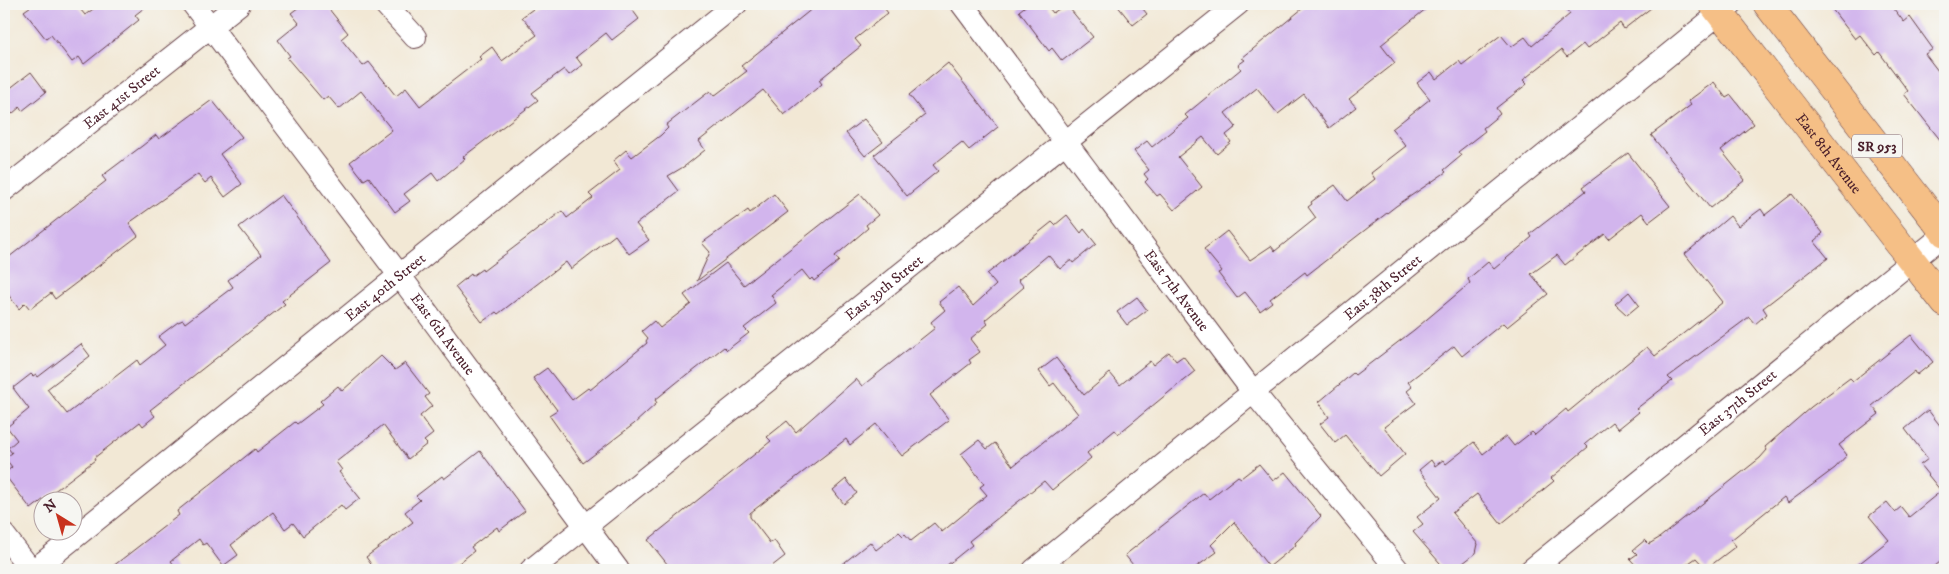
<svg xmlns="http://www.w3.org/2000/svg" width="1949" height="574" font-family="'IM FELL DW Pica',serif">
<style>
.building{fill:#d2b5ed}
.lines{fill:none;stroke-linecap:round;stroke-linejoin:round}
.minor-casing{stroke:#633d44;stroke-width:24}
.major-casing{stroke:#633d44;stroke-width:29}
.minor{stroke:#fff;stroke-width:22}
.major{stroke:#f5bf86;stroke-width:28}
.labels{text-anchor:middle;stroke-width:4.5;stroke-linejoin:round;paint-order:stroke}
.shield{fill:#f6f6f2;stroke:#7e6067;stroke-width:1}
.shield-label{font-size:14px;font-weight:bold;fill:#4a1f2b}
.street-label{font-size:15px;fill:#4a1f2b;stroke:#f6f6f2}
</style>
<rect width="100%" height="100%" fill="#f6f6f2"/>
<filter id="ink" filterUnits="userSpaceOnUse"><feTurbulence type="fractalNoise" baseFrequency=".02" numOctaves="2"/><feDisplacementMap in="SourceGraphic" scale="10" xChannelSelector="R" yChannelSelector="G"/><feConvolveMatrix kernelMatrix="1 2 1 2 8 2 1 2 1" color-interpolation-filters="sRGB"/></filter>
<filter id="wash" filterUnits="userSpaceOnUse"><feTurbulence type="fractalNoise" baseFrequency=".0096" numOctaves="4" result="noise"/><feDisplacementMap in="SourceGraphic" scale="20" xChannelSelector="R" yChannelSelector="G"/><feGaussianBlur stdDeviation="1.12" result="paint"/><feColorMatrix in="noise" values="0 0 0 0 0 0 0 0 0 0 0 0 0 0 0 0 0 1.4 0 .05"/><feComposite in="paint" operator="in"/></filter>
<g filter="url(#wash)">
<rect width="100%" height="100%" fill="#f2e8d5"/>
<g id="blocks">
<g class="building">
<path d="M34,4h42l9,11 15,-11h49l-14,11 4,5 -55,44 -5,-7 -7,5 -21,-27 -5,4 -22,-28z"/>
<path d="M303,4h22l23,29 -7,6 22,27 6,-4 27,34 10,-8 14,18 61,-47 -2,-2 13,-10 10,14 35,-26 -15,-18 18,-13h88l11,15 -27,21 -6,-7 -30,24 6,8 -13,10 -5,-6 -32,24 6,7 -75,57 2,2 -27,22 -6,-8 -28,21 6,7 -15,11 -26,-35 -5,3 -14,-18 42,-32 -31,-39 -22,18 -11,-13 -5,4 -36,-42 3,-2 -12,-16 21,-17 -8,-10z"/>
<path d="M818,4h63l7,9 -33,26 6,7 -42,34 3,4 -38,31 -21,-25 -64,51 6,9 -20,16 -17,10 11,15 -43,33 13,16 -20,14 -14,-19 -44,34 -5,-7 -68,52 -2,-2 -14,10 -27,-35 16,-13 1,2 10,-7 1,2 79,-60 5,7 26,-20 -4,-4 31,-24 -7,-9 13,-11 6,7 29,-22 7,-7 -2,-3 44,-34 4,5 33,-25 -6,-5z"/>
<path d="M1028,4h18l7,9 13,-9 27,33 -31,24 -10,-13 -3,3 -30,-40z"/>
<path d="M1116,4h23l8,10 -14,11z"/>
<path d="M1308,4h124l-51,41 14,18 -46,36 7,8 -27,21 -25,-34 -26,20 -21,-26 -32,25 11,14 -10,8 5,7 -14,12 -14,-17 -25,20 24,30 -28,23 -14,-16 -3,2 -12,-14 3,-3 -4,-5 5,-4 -15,-19 13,-10 5,6 36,-29 -3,-3 56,-46 -3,-4 7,-5 -3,-2z"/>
<path d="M1562,4h94l-32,25 -4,-6 -33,26 -4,-5 -16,13 -6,-7 -38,30 4,4 -31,24 4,6 -17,14 2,3 -27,21 3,4 -17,14 2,2 -50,34 -89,69 -2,-3 -35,27 2,3 -12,9 -15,-19 -8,6 -19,-25 4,-2 -18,-22 23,-18 23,29 21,-14 4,5 41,-33 -8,-11 4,-3 -1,-2 24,-17 12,16 28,-22 -4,-6 35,-27 -14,-17 38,-30 -13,-16 14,-11 5,7 23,-18 3,4 39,-30 10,12 14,-10 7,9 38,-32z"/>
<path d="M1828,4h62l14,18 6,-5 23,32 -8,5 20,26v66l-41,-52 4,-3 -29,-39 -3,3 -16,-20 -5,4z"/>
<path d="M948,63l50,64 -29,23 -7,-8 -29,23 5,6 -31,25 -33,-41 51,-40 -16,-20z"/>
<path d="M31,72l15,20 -24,19 -2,-4 -8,7 -8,-11v-10z"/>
<path d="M1714,82l12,16 5,-3 23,29 -33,26 24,30 -35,28 -59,-73 40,-30 -3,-4z"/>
<path d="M212,100l30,37 -22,17 22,30 -17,13 -14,-19 -6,5 -7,-9 -69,49 9,13 -83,63 -4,-6 -21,16 -5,-6 -6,6 -15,-20v-28l102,-80 -4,-5 40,-30 14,-11 3,4z"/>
<path d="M864,119l19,23 -18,14 -19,-23z"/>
<path d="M1628,153l42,53 -21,16 -7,-9 -33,26 -4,-5 -40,31 -8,-10 -26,19 17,20 -41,33 -4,-4 -41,33 -8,-10 -46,36 4,5 -5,4 9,12 -32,24 21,27 -26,22 -34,-41 -10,8 -15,-19 9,-7 -10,-15 34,-29 2,2 59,-45 56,-47 -2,-4 20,-17 6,7 38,-32 -2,-3 56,-43 -3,-4z"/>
<path d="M774,194l14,18 -91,69 13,-29 -8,-9 46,-33 2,3z"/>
<path d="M860,194l18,21 -12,10 2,3 -33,28 4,5 -25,20 -2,-3 -2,2 -8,-10 -31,25 5,8 -32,25 5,5 -22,17 -3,-3 -37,29 -1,-1 -31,25 2,3 -23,21 -51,39 -34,-48 8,-5 -24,-32 14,-10 25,32 16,-12 2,2 57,-47 -1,-2 2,-3 -6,-7 12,-10 6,7 31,-24 -7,-9 42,-32 18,22z"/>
<path d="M1792,194l31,39 -9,8 14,17 -65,50 4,6 -12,10 -6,-7 -81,60 4,4 -36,28 3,3 -21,17 -6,-7 -27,22 3,3 -37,31 3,3 -53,43 -24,-30 -25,19 26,31 -2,9 -22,17h-8l-33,-38 10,-8 -6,-7 24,-19 -22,-28 12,-10 4,6 8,-6 3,4 28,-22 9,12 23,-18 8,10 18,-14 3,3 31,-26 2,3 79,-65 8,9 68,-54 -38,-48 45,-38 8,10 23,-17 4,6z"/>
<path d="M281,195l50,68 -49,38 3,3 -135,106 5,6 -12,10 -3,-4 -46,36 1,2 -64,49 -27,-35 8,-7 -7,-9 7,-5 -4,-5 9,-8 -10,-13 22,-18 -16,-21 18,-14 2,2 3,-2 2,3 43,-33 9,12 -43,33 20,25 70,-54 3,5 25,-20 -7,-8 20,-15 5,-2 2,3 48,-36 -5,-7 33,-25 -22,-28z"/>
<path d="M1067,215l14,18 3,-4 12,15 -23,19 -2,-3 -11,9 -12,-14 -30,25 6,7 -39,33 3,4 -18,15 10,13 -11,8 2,3 -41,32 19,25 -47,36 -26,-32 -26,21 -4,-6 -96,74v4l20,26 4,-3 11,16 -18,14h-95l-24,-30 123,-99 -4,-4 20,-16 9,11 60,-53 6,7 73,-58 -4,-6 14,-12 -6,-8 19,-15 15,19 23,-21 -9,-11 65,-52 3,3z"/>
<path d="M1629,292l10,13 -12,10 -12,-11z"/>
<path d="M1137,297l10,13 -20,15 -10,-13z"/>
<path d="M1911,335l22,27 -16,13 -2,-4 -43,35 7,8 -40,31 8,10 -12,13 -47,35 -4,-6 -53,43 5,6 -30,23 -10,-11 -17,12h-39l-10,-11 7,-5 -4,-4 12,-10 4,4 10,-6 101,-80 7,-8 -2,-3 46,-40 39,-29 3,3z"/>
<path d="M1169,352l7,9 7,-5 12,15 -77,63 -3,-4 -28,23 4,5 -39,32 -8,-9 -75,60 3,4 -31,25h-106l35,-28 6,8 23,-18 4,4 2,-2 6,7 23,-18 8,9 45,-37 -7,-8 4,-3 -23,-30 18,-14 8,9 8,-6 18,23 65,-52 -24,-31 -4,3 -11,-15 17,-13 28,37 26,-22 10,12 30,-24 3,4z"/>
<path d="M381,356l14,14 10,-7 24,31 -4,3 7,9 -12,10 13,18 -9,7 3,3 -19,15 -25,-34 -47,37 6,8 -3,2 21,26 -15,12 -4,-5 -38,31 -10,-13 -8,6 -12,-17 -42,33 7,10 -15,11 -17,-23 -3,2 -4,-6 -28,22 7,9h-70l71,-55 -2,-4 78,-62 2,3 38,-30 2,2 26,-20 -3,-3 18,-15 4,5z"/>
<path d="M1928,410l17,22v126l-15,12h-79l38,-30 -20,-24 18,-14 8,10 6,-5 8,10 32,-26 -21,-26 8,-6 -23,-30z"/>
<path d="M480,451l45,60 -26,20 -2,-4 -26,20 3,4 -24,19h-75l-9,-13 47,-35 -8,-10 15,-12 -4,-4 26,-20 2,3z"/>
<path d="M1259,464l14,17 12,-9 36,44 -26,27 1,2 -27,22 -35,-45 -23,23 6,7 -25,18h-55l-12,-15 79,-62 5,6 29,-23 3,2z"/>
<path d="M846,479l11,14 -13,11 -11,-14z"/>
</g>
</g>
</g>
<g filter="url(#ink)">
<use href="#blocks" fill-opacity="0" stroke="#633d44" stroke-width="1"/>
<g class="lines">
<g class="minor-casing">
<g id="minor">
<path id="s1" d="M193,4l207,272 218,294"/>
<path d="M385,4l30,33"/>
<path id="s2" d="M962,4l292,389 144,177"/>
<path id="s3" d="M4,190l235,-186"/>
<path d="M4,535l27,35"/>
<path id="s4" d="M34,570l702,-566"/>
<path id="s5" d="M531,570l707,-566"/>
<path id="s6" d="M1034,570l697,-566"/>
<path id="s7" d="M1531,570l414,-336"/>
</g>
</g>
<g class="major-casing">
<g id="major">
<path id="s8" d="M1713,4l232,299"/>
<path d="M1767,4l178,229"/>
</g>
</g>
<use href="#minor" class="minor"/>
<use href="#major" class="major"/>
</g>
</g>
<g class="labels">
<rect class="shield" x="1852" y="134.5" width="50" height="23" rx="4"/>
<g class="shield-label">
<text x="1877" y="151">SR 953</text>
</g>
<g class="street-label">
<text dy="5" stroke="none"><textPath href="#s3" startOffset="150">East 41st Street</textPath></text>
<text dy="5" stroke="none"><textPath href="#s8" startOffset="189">East 8th Avenue</textPath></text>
<text dy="5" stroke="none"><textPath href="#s5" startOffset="452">East 39th Street</textPath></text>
<text dy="5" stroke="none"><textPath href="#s4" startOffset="451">East 40th Street</textPath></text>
<text dy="5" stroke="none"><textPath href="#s6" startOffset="449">East 38th Street</textPath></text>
<text dy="5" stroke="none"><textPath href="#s2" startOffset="358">East 7th Avenue</textPath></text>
<text dy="5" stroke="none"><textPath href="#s1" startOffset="414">East 6th Avenue</textPath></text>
<text dy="5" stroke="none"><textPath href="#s7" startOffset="266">East 37th Street</textPath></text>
</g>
</g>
<rect width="1949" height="574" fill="none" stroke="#f6f6f2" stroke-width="20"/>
<g transform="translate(58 516) rotate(323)"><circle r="24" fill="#f6f6f2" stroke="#b1a0a2"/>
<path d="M0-4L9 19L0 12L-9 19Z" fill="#c8321e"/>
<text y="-8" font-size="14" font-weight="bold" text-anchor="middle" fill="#4a1f2b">N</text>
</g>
</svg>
